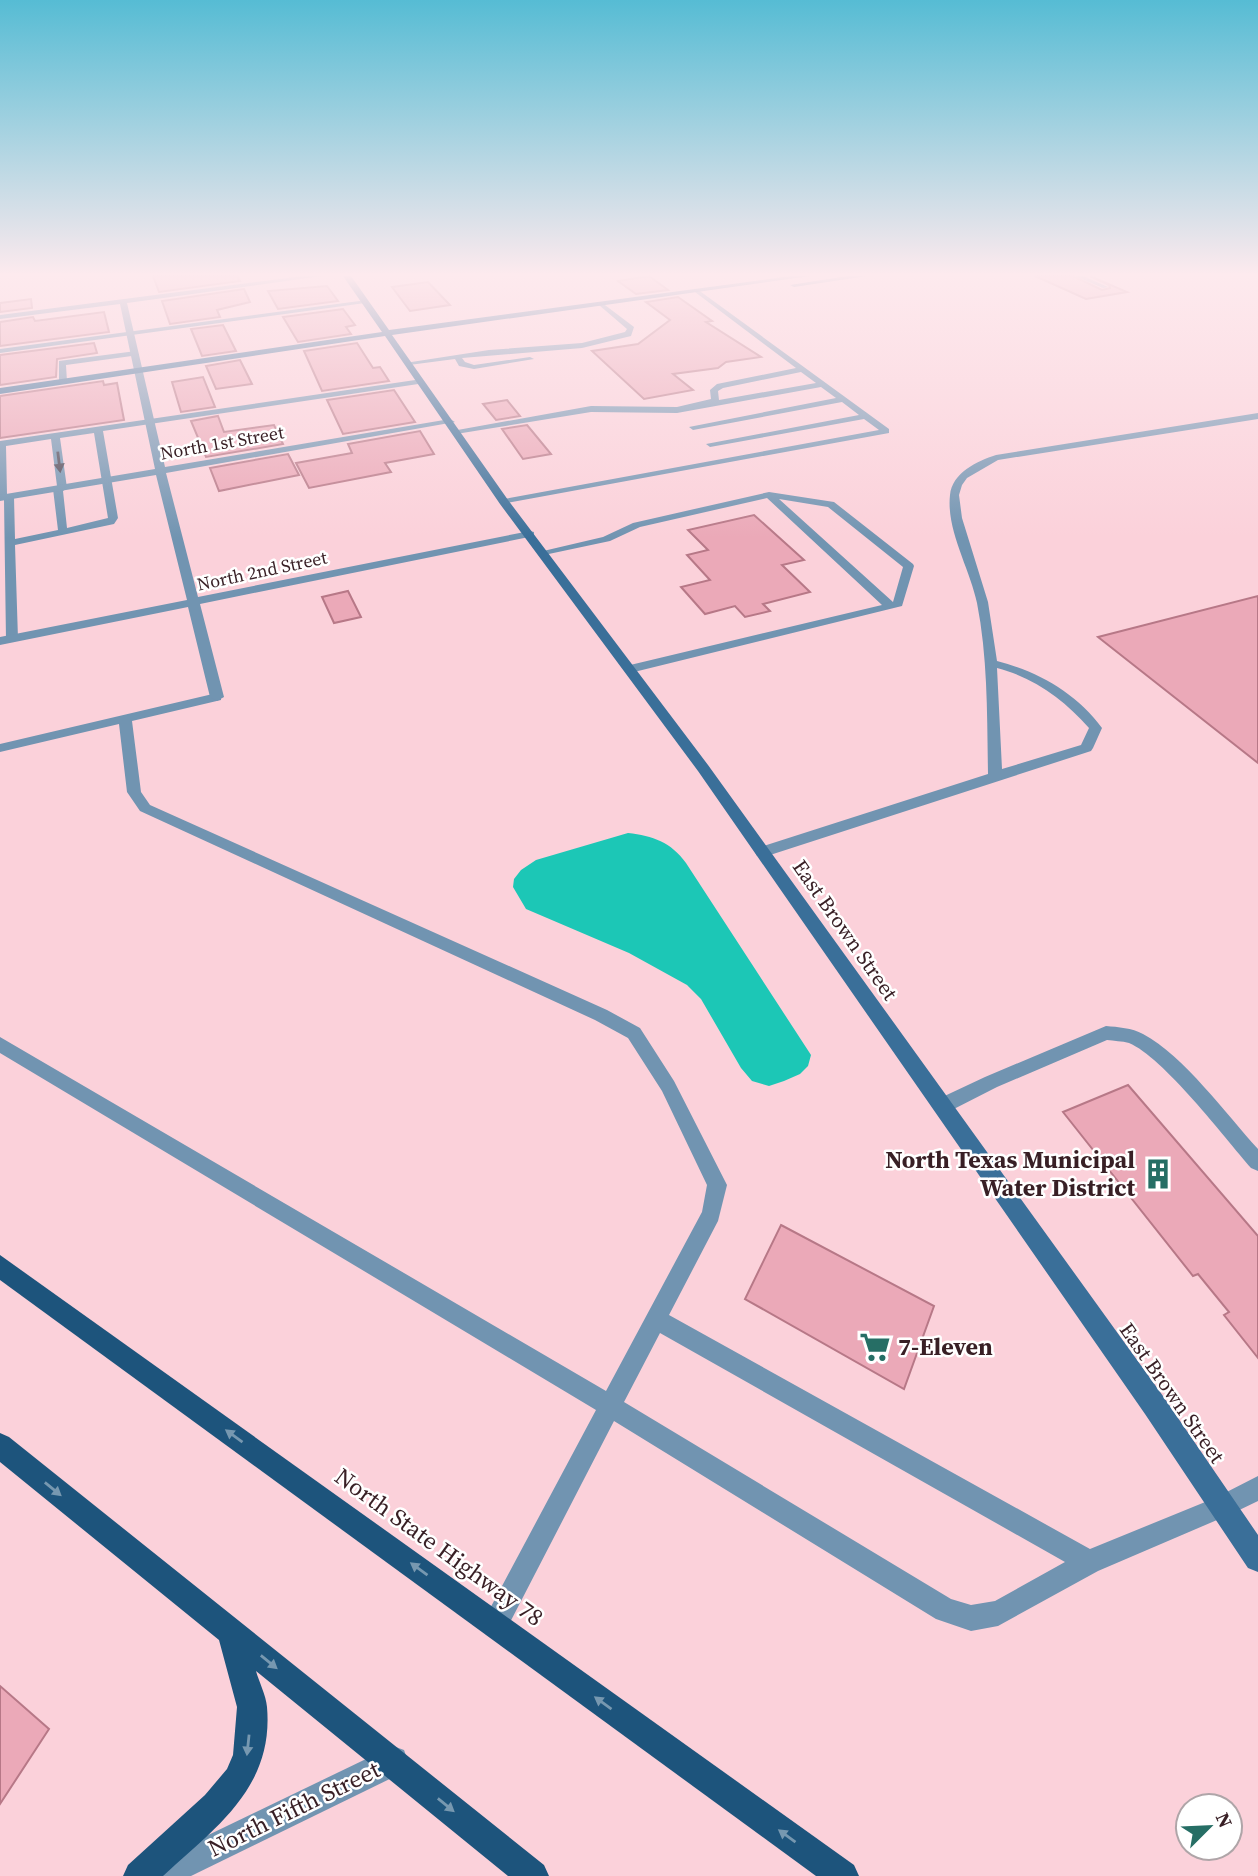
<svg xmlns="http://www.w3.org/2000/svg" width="1258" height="1876" font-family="'Source Serif 4',serif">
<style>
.water{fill:#1cc7b6}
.building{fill:#eba9b8;stroke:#b77887;stroke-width:2}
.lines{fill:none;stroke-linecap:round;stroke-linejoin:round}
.lane{fill:#7194b1;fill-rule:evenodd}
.street{fill:#7194b1;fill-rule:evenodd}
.secondary{fill:#3a6f99;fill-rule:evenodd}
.primary{fill:#1d547c;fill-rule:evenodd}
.oneway{fill:#4c4856}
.oneway2{fill:#7798b0}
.labels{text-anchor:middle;stroke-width:5;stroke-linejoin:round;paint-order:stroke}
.far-street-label{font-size:18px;fill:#381f25;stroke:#fff}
.street-label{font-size:21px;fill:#381f25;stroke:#fff}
.near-poi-label{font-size:24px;font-weight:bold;fill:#381f25;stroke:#fff;text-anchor:end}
.near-street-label{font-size:24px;fill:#381f25;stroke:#fff}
</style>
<rect width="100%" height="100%" fill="#fbd1da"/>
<path class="water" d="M628,833c25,3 43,9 58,30l125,192 -3,11 -8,8 -16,7 -15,5 -17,-5 -11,-13 -40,-69 -14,-14 -58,-32 -103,-44 -13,-22 1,-8 7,-9 15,-10z"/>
<g class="building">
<path d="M153,276h84l3,5 -81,11z"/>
<path d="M649,276l19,14 -32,4 -18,-13z"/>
<path d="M1035,276h38l29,14 8,-2 -1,-3 -19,-9 37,16 -41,7z"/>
<path d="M428,282l22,23 -40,6 -18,-24z"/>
<path d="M327,286l11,15 -60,8 -10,-18z"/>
<path d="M244,289l6,13 -33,8 3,7 -50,7 -8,-23z"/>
<path d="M678,297l34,24 -6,1 55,35 -35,5 -8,6 -45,6 20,16 -49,9 -52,-48 46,-7 32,-24 -24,-18z"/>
<path d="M31,299l1,9 -32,4v-9z"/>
<path d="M343,309l12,16 -9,2 5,7 -53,8 -15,-25z"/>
<path d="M104,312l5,20 -109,14v-24l33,-5 2,4z"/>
<path d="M223,325l13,26 -34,5 -11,-27z"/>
<path d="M94,343l3,10 -40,6 -1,18 -56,8v-30z"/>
<path d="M357,343l16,25 7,-1 9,14 -67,10 -18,-40z"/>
<path d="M240,360l12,24 -36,5 -10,-23z"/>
<path d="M203,377l12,30 -34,5 -9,-30z"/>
<path d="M103,381l1,4 13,-2 7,37 -124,18v-42z"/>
<path d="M394,390l21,32 -72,12 -16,-34z"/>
<path d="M507,400l13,16 -24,4 -13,-16z"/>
<path d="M218,416l6,16 50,-7 9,19 -77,13 -15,-36z"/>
<path d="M527,425l24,29 -28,5 -21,-30z"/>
<path d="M420,431l14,23 -49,9 6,9 -82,16 -13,-25 56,-10 -4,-9z"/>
<path d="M288,454l11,21 -80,16 -9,-23z"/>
<path d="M754,515l50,45 -22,5 28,27 -47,12 7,7 -25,6 -10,-11 -30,8 -24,-27 29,-7 -23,-25 21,-5 -20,-20z"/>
<path d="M348,591l13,26 -27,6 -12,-26z"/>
<path d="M1258,596v167l-160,-126z"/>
<path d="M1128,1085l130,151v122l-34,-43 5,-3 -31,-38 -5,2 -130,-164z"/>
<path d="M781,1225l153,81 -30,83 -159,-90z"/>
<path d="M0,1686l49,43 -49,75z"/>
</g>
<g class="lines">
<g class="lane">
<path d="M1075,276h8l25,11 -5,1z"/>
<path d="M697,289l192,140v4l-388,71 -2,-2 5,-3 375,-69 -15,-11 -154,28 -4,-3 153,-29 -17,-13 -149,28 -4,-3 147,-29 -15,-11 -144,26 -86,-1 -135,22 -4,-3 139,-25 86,1 34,-8 -1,-9 7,-6 79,-16 -101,-76zM801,372l15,11 -97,17 -1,-9 5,-3z"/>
<path d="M367,300l-2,3 -365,50v-4z"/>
<path d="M601,302l33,25 -3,9 -49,12 -120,10 3,4 9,3 56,-8 4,2 -60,10 -15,-3 -4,-7 -46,6 -4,-2 84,-13 93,-7 43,-11 2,-3 -28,-24z"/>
<path d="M136,351l3,4 -73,10 1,17 -4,2 -4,-2v-21z"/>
<path d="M422,379l3,4 -322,48 15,87 -4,6 -99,21 3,94 -6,3 -6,-3 -2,-139h-4v-59zM94,433l14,85 -41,10 -4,-37 4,-3 -7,-50zM51,439l6,47 -4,3 5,41 -43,9 -1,-42 -7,-2 -1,-49z"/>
<path d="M1258,413v6l-260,41 -31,18 -5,7 -3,10 3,23 26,84 9,59c42,11 79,32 105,67l-9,20 -2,3 -324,105h-10l-2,-4 2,-4 231,-74c-1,-57 0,-115 -11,-171 -7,-34 -31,-73 -27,-108 2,-22 27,-34 46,-40zM997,668c38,10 67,32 92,60l-8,17 -79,24z"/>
<path d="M769,492l65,10 79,62 1,2 -12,40 -272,67 -6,-4 2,-3 256,-61 -115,-107 -127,29 -30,14 -66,14 -5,-3 64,-15 30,-14zM779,499l49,8 75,60 -10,35z"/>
<path d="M217,693l4,1v6l-89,21 9,71 9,13 457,205 33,18 34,53 53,104 -9,36 -49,94 421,234 125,-51 43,-22v25l-27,13 -133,57 -100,55 -27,5 -35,-12 -322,-198 -110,213 -9,4 -9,-4 -4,-9 4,-9 110,-206 -596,-357v-16l606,354 96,-179 5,-27 -45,-94 -34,-53 -33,-18 -455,-209 -13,-19 -8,-68 -119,28v-8zM660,1333l405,229 -70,39 -24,4 -20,-6 -327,-197z"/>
<path d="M1106,1026c12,1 26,2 37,8 41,22 83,80 115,115v22l-7,-3c-26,-30 -88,-111 -122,-125 -7,-2 -15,-2 -22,-3l-110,47 -49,25 -6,2 -6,-2 -3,-6 3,-6 49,-23z"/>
</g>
<g class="street">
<path d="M303,276h19l-195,27 38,164 285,-48 5,3 -289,51 32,124 332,-66 4,1v4l-334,68 24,93 -7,4 -7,-4 -22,-90 -188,38v-8l187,-37 -31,-125 -156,26v-6l155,-26 -35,-165 -120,15v-4z"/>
<path d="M393,1746l11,4 4,11 -4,11 -213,104h-50l5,-11z"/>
</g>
<g class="secondary">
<path d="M343,276h8l38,54 402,-54h19l-418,59 116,165 200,265 455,631 95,139v37l-10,-4 -103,-154 -447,-643 -198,-267 -115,-168 -385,58v-6l382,-56z"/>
<path d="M848,276h19l-73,11 -4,-2z"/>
</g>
<g class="primary">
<path d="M0,1255l854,610 5,11h-43l-816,-596z"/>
<path d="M0,1433l9,4 535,428 5,11h-41l-252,-205c3,11 10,24 11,36 7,81 -52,121 -104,169h-40l5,-11 77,-70 22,-26 6,-14 4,-48 -18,-67 -219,-178z"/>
</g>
</g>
<defs><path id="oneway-solid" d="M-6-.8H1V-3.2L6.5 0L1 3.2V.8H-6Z" transform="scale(1.75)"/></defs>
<use class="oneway" href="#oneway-solid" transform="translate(59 462) rotate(83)"/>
<g class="oneway2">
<use href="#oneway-solid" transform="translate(234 1436) rotate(-144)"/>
<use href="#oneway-solid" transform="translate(53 1489) rotate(39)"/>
<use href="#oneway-solid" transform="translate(419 1569) rotate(-144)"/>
<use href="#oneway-solid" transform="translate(269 1662) rotate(39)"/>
<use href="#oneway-solid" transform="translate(603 1703) rotate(-144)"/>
<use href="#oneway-solid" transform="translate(248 1745) rotate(96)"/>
<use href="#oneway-solid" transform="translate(446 1805) rotate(39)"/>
<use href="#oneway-solid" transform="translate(787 1836) rotate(-144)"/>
</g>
<linearGradient id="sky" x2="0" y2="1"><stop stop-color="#56bcd4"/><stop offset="0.51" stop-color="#fdeaee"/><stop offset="1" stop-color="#fdeaee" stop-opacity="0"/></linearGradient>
<rect width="1258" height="538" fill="url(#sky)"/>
<defs>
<g id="building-bare" transform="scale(2.415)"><path d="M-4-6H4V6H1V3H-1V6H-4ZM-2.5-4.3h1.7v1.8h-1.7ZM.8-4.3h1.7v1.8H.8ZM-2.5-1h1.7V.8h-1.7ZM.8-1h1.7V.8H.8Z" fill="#266e65" stroke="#fff" stroke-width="2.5" paint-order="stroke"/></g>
<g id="supermarket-bare" transform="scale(2.415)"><path d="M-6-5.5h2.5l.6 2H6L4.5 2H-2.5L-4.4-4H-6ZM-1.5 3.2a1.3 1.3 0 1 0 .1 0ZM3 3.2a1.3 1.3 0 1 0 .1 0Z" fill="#266e65" stroke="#fff" stroke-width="2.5" paint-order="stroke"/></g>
</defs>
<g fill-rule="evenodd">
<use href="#building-bare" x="1158" y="1174"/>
<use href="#supermarket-bare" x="875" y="1347"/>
</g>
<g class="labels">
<g class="far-street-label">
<text transform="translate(222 443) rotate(-10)" y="6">North 1st Street</text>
<text transform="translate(262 571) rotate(-12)" y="6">North 2nd Street</text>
</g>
<g class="street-label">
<text transform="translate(845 930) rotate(55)" y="7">East Brown Street</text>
<text transform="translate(1172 1393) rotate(55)" y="7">East Brown Street</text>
</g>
<g class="near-poi-label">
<text x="1135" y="1168">North Texas Municipal<tspan x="1135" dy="28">Water District</tspan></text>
<text x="898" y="1355" text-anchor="start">7-Eleven</text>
</g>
<g class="near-street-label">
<text transform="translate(439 1547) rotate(36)" y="8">North State Highway 78</text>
<text transform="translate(294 1809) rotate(-26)" y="8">North Fifth Street</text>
</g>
</g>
<g transform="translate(1209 1827) rotate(66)"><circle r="33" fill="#ffffff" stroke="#afa5a8" stroke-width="2"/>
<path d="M0-5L12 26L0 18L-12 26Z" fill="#266e65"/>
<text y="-10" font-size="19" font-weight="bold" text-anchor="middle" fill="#381f25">N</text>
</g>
</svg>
